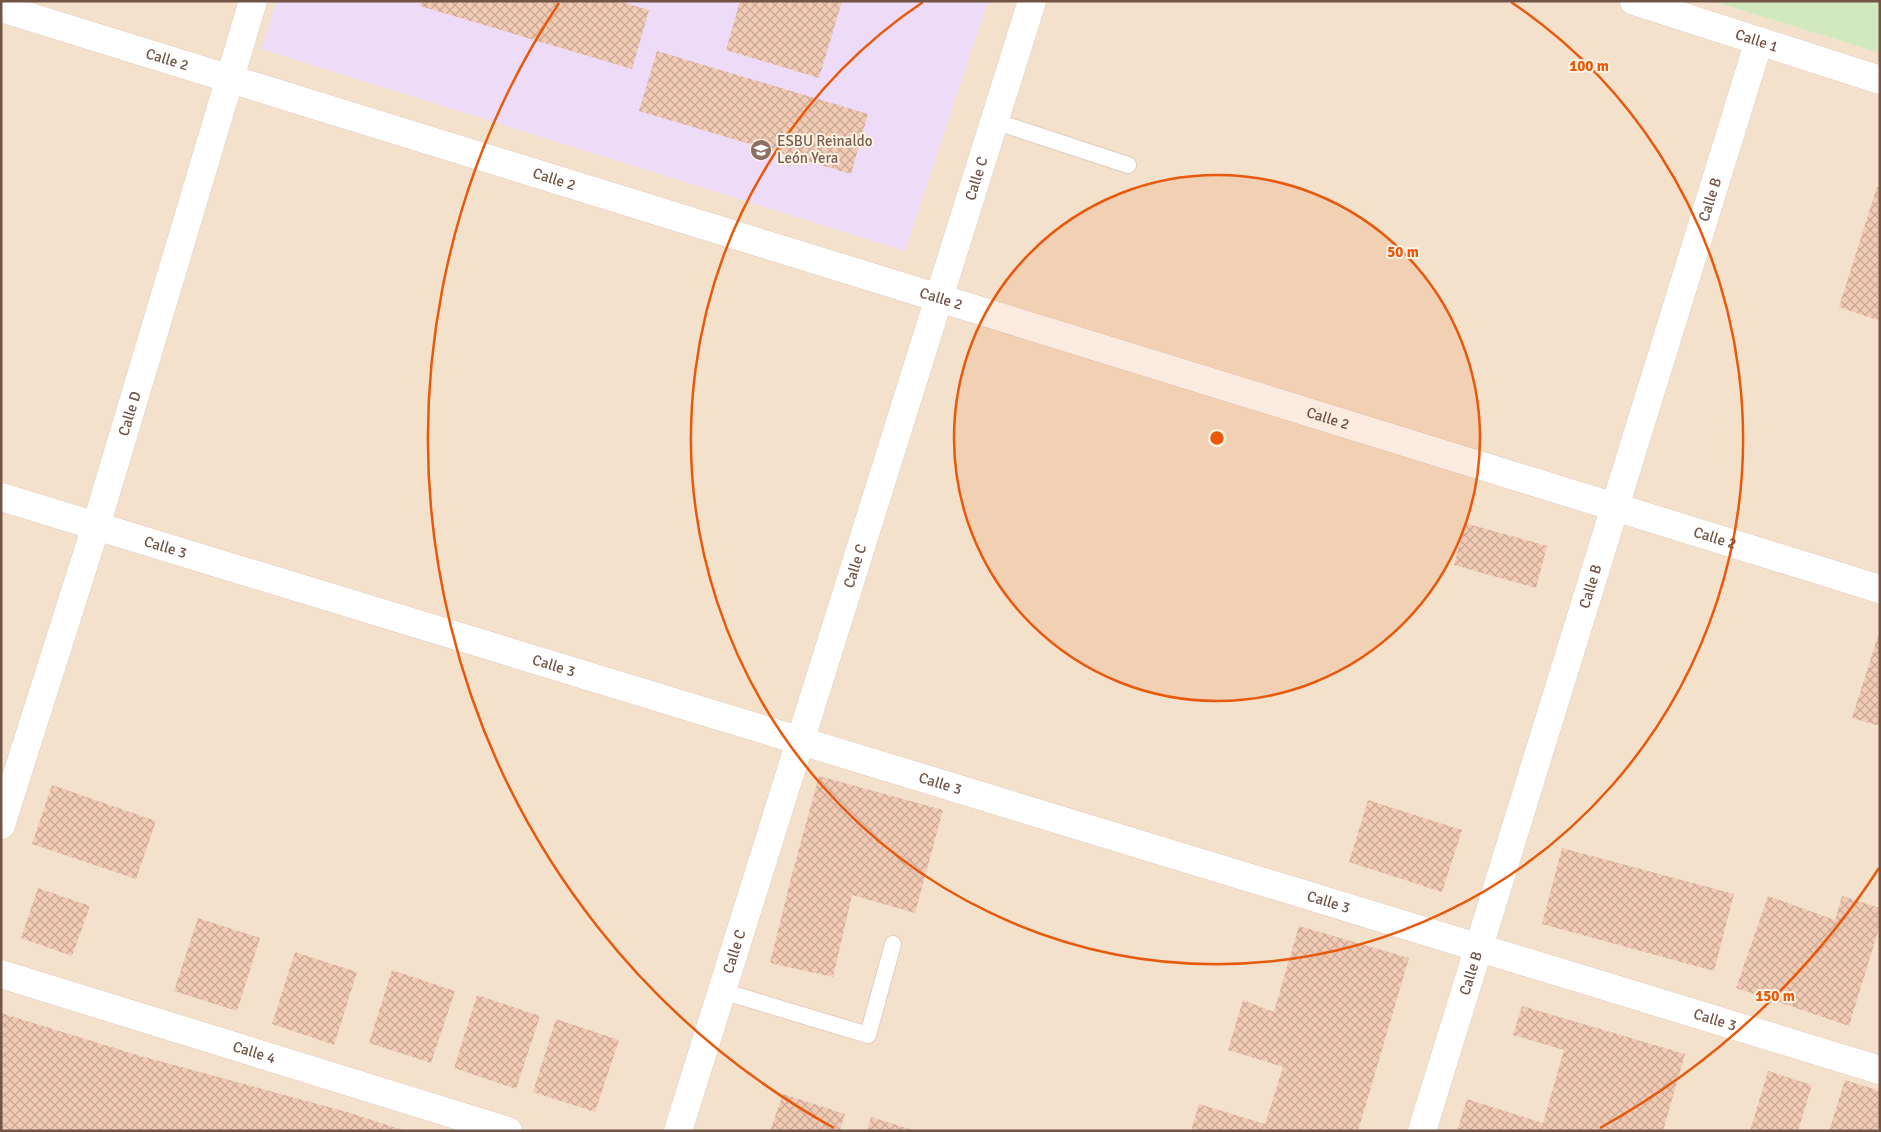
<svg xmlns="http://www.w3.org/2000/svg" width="1881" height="1132" font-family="Signika,sans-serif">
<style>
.residential{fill:#f4e1cc}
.education{fill:#eddbf8}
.park{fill:#d1e9bd}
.building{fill:url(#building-cross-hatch)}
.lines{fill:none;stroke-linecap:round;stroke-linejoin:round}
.service-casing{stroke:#e2cdbd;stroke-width:18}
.minor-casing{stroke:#e2cdbd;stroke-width:29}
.tertiary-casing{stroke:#e2cdbd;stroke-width:29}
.service{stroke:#fff;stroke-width:16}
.minor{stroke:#fff;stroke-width:28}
.tertiary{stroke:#fff;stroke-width:28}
.ring{fill:none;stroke:#e8590c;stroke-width:2.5}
.labels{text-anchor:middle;stroke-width:4;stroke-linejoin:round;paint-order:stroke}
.street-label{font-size:15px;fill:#725446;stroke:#fff4e4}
.education-label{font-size:15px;fill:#785e54;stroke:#fff4e4;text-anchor:start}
.centre{fill:#e8590c;stroke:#fff4e4;stroke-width:2.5}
.ring-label{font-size:15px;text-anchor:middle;font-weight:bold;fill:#e8590c;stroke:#fff4e4;stroke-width:4;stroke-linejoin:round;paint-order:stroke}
</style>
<defs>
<pattern id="building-cross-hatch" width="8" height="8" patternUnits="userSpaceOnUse" patternTransform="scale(1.25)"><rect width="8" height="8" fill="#f2cbb5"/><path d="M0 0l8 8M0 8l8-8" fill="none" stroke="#c8a795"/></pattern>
</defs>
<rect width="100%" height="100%" fill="#fcf0de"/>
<path class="residential" d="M1,1h1711l168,52v1078h-1879z"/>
<path class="education" d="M277,1h711l-83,250 -644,-202z"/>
<path class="park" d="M1712,1h168v52z"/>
<g class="building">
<path d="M421,1h198l30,9 -17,59 -212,-63z"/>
<path d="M740,1h102l-23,77 -93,-28z"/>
<path d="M657,51l211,63 -17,60 -212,-63z"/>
<path d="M1877,187l3,1v133l-41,-14z"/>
<path d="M1465,523l82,23 -11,42 -82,-23z"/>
<path d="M1878,636l2,1v89l-28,-8z"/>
<path d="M819,776l124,34 -28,103 -63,-18 -19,82 -63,-14 21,-85z"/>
<path d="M52,785l104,36 -20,58 -104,-35z"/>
<path d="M1368,800l94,30 -20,62 -93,-30z"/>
<path d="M1562,848l172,46 -20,77 -172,-47z"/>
<path d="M38,888l52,18 -18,50 -51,-18z"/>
<path d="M1768,896l67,24 7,-24 38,12v17l-31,101 -113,-38z"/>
<path d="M198,918l62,20 -23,73 -63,-20z"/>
<path d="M1299,926l110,32 -51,173h-167l8,-27 66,20 18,-57 -55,-17 15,-50 31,12z"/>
<path d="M295,952l62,20 -23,73 -62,-21z"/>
<path d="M392,970l63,21 -24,72 -62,-20z"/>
<path d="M477,995l63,21 -24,73 -62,-21z"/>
<path d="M1522,1006l163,48 -22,77h-206l10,-32 76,24 21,-73 -51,-15z"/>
<path d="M1,1013l136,42 210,57 59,19h-405z"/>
<path d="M556,1019l63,21 -24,72 -62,-20z"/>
<path d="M1768,1071l44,14 -14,46h-48z"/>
<path d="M1845,1080l35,11v32l-3,8h-48z"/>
<path d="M783,1094l62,20 -5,17h-70z"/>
<path d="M871,1117l42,13v1h-46z"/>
</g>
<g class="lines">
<g class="service-casing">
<g id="service">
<path d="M994,121l134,44"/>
<path d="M722,991l146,44 25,-91"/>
</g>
</g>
<g class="minor-casing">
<g id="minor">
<path id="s1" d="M1,8l1879,581"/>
<path id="s2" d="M1,497l1879,573"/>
<path id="s3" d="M1,825l95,-299 157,-525"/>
<path id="s4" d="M1,974l507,157"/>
<path id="s5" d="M678,1131l354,-1130"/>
<path id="s6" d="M1422,1131l337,-1090"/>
</g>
</g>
<g class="tertiary-casing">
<g id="tertiary">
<path id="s7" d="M1634,1l246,79"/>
</g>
</g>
<use href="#service" class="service"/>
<use href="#minor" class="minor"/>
<use href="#tertiary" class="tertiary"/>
</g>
<circle cx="1217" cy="438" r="263" fill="#e8590c" fill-opacity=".12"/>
<g class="ring">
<circle cx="1217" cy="438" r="263"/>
<path d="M1511 2A526 526 0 1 1 923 2"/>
<path d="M1879 868A789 789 0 0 1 1600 1128M834 1128A789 789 0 0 1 559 3"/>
</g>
<defs>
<g id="school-disc" transform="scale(1.125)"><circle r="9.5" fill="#8d6e63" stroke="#fff4e4"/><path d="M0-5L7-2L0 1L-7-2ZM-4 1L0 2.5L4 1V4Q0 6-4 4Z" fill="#fff"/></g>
</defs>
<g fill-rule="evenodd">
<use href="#school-disc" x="761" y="150"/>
</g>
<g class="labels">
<g class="street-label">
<text dy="5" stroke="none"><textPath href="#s7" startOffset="129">Calle 1</textPath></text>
<text dy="5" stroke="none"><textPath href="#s1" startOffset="174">Calle 2</textPath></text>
<text dy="5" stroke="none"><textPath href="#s1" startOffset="579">Calle 2</textPath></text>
<text dy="5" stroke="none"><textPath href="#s5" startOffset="998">Calle C</textPath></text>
<text dy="5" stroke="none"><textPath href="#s6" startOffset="975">Calle B</textPath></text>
<text dy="5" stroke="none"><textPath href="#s1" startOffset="984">Calle 2</textPath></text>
<text dy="5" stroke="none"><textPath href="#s3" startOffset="431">Calle D</textPath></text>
<text dy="5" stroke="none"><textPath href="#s1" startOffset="1389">Calle 2</textPath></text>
<text dy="5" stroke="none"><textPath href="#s1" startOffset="1794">Calle 2</textPath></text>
<text dy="5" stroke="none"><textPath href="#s2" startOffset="172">Calle 3</textPath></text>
<text dy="5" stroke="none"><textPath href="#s5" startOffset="592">Calle C</textPath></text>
<text dy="5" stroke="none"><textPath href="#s6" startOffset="570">Calle B</textPath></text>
<text dy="5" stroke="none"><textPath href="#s2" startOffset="578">Calle 3</textPath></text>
<text dy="5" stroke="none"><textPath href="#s2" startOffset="982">Calle 3</textPath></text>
<text dy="5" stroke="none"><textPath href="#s2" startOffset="1388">Calle 3</textPath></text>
<text dy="5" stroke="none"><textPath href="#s5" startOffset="188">Calle C</textPath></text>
<text dy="5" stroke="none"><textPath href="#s6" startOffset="165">Calle B</textPath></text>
<text dy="5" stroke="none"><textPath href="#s2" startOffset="1792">Calle 3</textPath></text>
<text dy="5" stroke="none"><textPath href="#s4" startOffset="265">Calle 4</textPath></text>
</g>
<g class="education-label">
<text x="777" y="146">ESBU Reinaldo<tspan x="777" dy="17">León Yera</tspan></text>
</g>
</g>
<circle cx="1217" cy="438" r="8" class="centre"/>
<g class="ring-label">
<text x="1589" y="71">100 m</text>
<text x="1403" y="257">50 m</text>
<text x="1775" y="1001">150 m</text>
</g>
<rect width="1881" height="1132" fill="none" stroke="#725446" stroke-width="5"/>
</svg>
